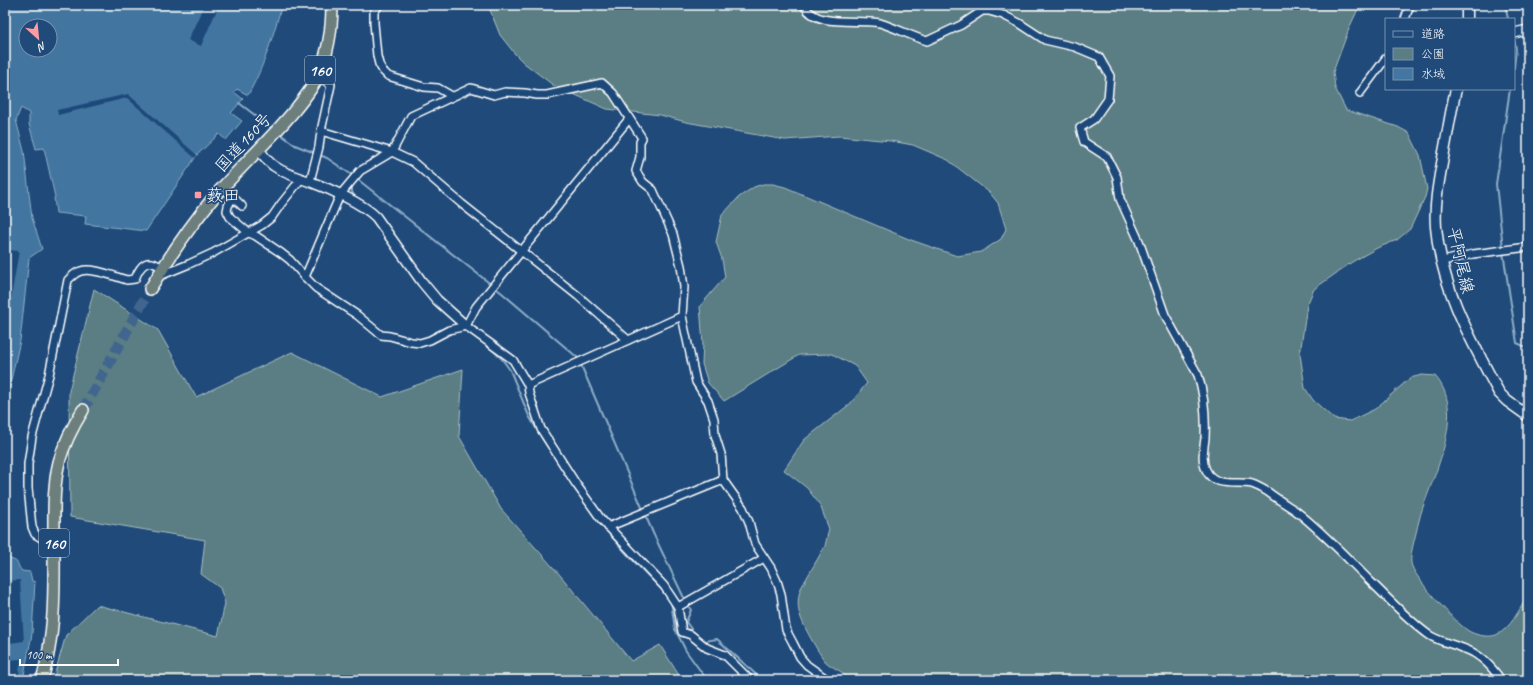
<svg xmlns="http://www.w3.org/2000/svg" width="1533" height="685" font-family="Caveat,'Klee One',sans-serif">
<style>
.green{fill:#5a7e83;stroke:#acbec1}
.water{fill:#4376a0;stroke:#8eadc6;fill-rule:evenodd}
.pier{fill:#1f4a7a}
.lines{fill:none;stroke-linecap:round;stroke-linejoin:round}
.stream{stroke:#8eadc6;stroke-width:2}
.trunk-tunnel{stroke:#41658e;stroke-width:11;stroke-dasharray:11 5.5;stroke-linecap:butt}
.minor-casing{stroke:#fff;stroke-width:10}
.tertiary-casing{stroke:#fff;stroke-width:12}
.secondary-casing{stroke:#fff;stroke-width:13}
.trunk-casing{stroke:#fff;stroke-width:14}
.minor{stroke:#1f4a7a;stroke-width:7}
.tertiary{stroke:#1f4a7a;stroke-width:9}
.secondary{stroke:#1f4a7a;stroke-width:10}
.trunk{stroke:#6c7f7c;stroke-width:11}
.poi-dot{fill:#ff9aa2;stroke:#1f4a7a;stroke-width:1.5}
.labels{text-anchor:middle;stroke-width:3.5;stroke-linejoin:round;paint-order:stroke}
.shield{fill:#1f4a7a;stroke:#bcc9d7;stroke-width:1}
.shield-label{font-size:16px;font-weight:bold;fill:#fff}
.street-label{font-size:17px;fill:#fff;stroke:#1f4a7a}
.poi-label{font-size:17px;fill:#fff;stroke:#1f4a7a;text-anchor:start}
</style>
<rect width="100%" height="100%" fill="#1f4a7a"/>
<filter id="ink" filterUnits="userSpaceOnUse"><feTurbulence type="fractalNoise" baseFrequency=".025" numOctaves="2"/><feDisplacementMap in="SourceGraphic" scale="8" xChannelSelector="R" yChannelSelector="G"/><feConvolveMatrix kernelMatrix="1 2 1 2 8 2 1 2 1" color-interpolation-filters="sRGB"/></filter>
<g filter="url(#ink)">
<g class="green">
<path d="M488,5h872l-10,21 -17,46 2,16 11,22 52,17 11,6 11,22 7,34 -2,8 -15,32 -13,11 -20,8 -25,14 -38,27 -7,16 -7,49 5,34 8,12 21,19 16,2 25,-12 35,-31 12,-3 13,1c31,34 1,94 -12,131 -3,8 -5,18 -7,26 -2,9 -6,21 -5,30 2,14 43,58 56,67 7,5 21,8 29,5 15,-6 23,-26 32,-39v84h-680c-6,-11 -15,-11 -23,-19 -7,-9 -22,-35 -25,-46 -3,-8 -2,-20 1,-27l24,-42 4,-17 -9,-24 -13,-17 -23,-18 20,-30 46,-36 17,-21 -12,-17 -23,-12 -33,1 -75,46 -16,-18 -6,-19 1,-20 -3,-38 25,-29 -3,-18 -6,-17 6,-27 17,-18 15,-10 9,-3h10l12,3 126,53 46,16 24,-4 20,-13 5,-10 -8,-26 -8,-10 -42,-33 -35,-15 -22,-4 -52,-5 -54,4 -99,-18 -26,-7 -53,-6 -54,-24 -29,-22 -9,-9 -15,-19z"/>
<path d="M94,289l64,41 38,67 96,-45 90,45 81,-28 -4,67 42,73 59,66 71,86 29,-16 22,35h-629l13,-45 31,-30 121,31 7,-33 -5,-15 -19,-14 4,-34 -135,-23 -1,-126z"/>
</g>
<g class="water">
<path d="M5,5h277c-10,33 -17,60 -34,90l-11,-6 -3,3 9,7 -12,14 11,8 -16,19 -7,-6 -22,21 -51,76 -61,-7 1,-8 -30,-3 -2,-15 1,-1 -11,-49 -8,1 -7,-25v-11l-8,-5 -5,12 8,31 8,67 10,31 -13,9 -9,83 -15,65zM26,26h24v24h-24z"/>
<path d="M5,545l3,2 -1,6 3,6c11,3 6,6 12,12l8,1 2,9 3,1 -3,52 -9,46h-18z"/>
</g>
<g class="pier">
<path d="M204,5h15l-18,41 -13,-6z"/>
<path d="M128,94l69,61 -2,3 -68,-60 -69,17 -1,-5z"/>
<path d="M7,250l12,1 -9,53h-5v-41z"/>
<path d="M20,580l4,61 -14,2 -4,-62z"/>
<path d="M21,659l-3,21h-13v-20z"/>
</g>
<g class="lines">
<g class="stream">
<path d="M1505,5l3,14"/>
<path d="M1514,39l2,10 -2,19"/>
<path d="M239,103l34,26"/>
<path d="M279,133l16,12 32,13 25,17 150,118 76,65 75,175 32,67"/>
<path d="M352,184v8l4,7"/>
<path d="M1503,248l-7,-64 14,-95"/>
<path d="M1503,252l14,91 11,5"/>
<path d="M487,345l15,14 8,11 19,46 14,24 24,36"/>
<path d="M598,521l29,33 36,37"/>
<path d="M671,601l4,28 11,22 21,29"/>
<path d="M687,604l4,6 -5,12 8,11"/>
<path d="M704,641l13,-2 45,41"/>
</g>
<path class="trunk-tunnel" d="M83,410l67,-121"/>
<g class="minor-casing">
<g id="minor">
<path d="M379,5l-5,7v11l3,33 2,8 4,7 5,5 36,11 14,1 14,8"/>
<path d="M804,5c12,24 54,13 76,18 16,5 31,13 47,18l34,-16 21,-14h7l14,4 16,8 26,17 30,7 24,10 11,19 -2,23 -14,20 -14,9 4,14 23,15 10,20 3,22 19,42 26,74 33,60c6,19 8,42 7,63 -1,10 -4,22 1,32 8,18 31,11 46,14 6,2 11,5 16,8 9,7 19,13 28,19 27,21 51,47 75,71 19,18 36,37 58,53 11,7 24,9 36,14 15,5 27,18 36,31"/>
<path d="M1405,19l5,-14"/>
<path d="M1360,93l26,-35"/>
<path d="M321,131l71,21 21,10 49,42 116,92 50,44"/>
<path d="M310,181l9,-34 2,-16 10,-46 -13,-9"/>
<path d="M223,188l19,18 -9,-9 -5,9 -1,5 3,6 19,16 7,3 25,17 9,7 15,17 11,11 41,27 24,20 9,1 21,6 9,1 10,-3 19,-10 17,-4 10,-19 153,-188"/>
<path d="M1443,261l30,-7 55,-7"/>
<path d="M157,277l32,-13 24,-11 49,-28 10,-8 9,-13 20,-25"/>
<path d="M305,277l35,-82 20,-24 32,-19 19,-36 60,-28 23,7 11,-3 20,1 12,2h10l55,-12 11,10 29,45 -2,4v15l-4,14 7,11 10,8 20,44 8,32 3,21 -2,29 14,66 12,19 6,18 1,16 6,19 2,26 20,28 6,14 6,22 16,24 6,13 4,13 5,36 7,13 7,14 7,8 21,15"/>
<path d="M466,326l47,34 15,25 1,8 12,36 35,55 25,35 63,67 14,21 4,25 9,3 16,13 18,7 25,25"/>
<path d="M528,385l154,-69"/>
<path d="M608,527l115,-47"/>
<path d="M54,546l-19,-12 -3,-7 -4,-39v-24l4,-27 17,-62 19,-95c4,-4 8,-8 13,-9 11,-4 35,6 46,9l8,-1c6,-16 13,-21 27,-11"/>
<path d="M678,607l86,-49"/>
</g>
</g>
<g class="tertiary-casing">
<g id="tertiary">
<path d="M1514,33l14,-3"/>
<path d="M259,150c5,6 9,12 15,16 11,8 25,12 37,16 19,7 51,21 65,35l46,65 15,18 29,26"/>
</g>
</g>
<g class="secondary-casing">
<g id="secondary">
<path d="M1467,5v14"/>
<path d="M1456,89c-5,21 -8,42 -12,63 -4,24 -10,49 -8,75 5,60 35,113 63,166l8,8 21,15"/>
</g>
</g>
<g class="trunk-casing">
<g id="trunk">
<path d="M150,289c19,-32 40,-63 64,-92 26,-30 55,-56 80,-86 9,-11 19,-23 24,-35 10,-22 14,-48 14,-71"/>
<path d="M42,680c14,-49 12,-92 12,-142 0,-25 -1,-51 5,-76 5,-18 14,-36 24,-52"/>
</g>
</g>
<use href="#minor" class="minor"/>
<use href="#tertiary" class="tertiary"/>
<use href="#secondary" class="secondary"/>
<use href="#trunk" class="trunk"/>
</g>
</g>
<rect class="poi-dot" x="194" y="191" width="8" height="8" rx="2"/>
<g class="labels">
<g class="shield">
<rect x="305" y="56" width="30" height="28" rx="3"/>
<rect x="39" y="529" width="30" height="28" rx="3"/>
</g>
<g class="shield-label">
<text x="320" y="76">160</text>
<text x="54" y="549">160</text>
</g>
<g class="street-label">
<text transform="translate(243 142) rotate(-47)" y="6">国道160号</text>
<text transform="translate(1461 260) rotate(77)" y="6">平阿尾線</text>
</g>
<g class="poi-label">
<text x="206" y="201">薮田</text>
</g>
</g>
<rect width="1533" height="685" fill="none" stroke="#1f4a7a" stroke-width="20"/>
<rect x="10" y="10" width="1513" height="665" fill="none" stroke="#fff" stroke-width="1.5" filter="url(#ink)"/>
<rect x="1385" y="18" width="130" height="72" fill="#1f4a7a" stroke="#7992af"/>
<rect x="1393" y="31" width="20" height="6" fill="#1f4a7a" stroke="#7992af"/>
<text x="1421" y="38" font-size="12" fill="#ffffff">道路</text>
<rect x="1393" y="48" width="20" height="12" fill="#5a7e83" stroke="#7992af"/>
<text x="1421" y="58" font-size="12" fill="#ffffff">公園</text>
<rect x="1393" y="68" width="20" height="12" fill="#4376a0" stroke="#7992af"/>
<text x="1421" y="78" font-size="12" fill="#ffffff">水域</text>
<g transform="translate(38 38) rotate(153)"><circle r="19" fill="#1f4a7a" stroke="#7992af"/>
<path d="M0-3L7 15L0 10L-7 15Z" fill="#ff9aa2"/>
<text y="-6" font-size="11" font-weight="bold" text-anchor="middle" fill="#ffffff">N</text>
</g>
<path d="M20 659v6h98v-6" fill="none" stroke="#ffffff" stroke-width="2"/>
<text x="26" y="659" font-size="12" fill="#ffffff" stroke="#1f4a7a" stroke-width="3" paint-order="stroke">100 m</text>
</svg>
